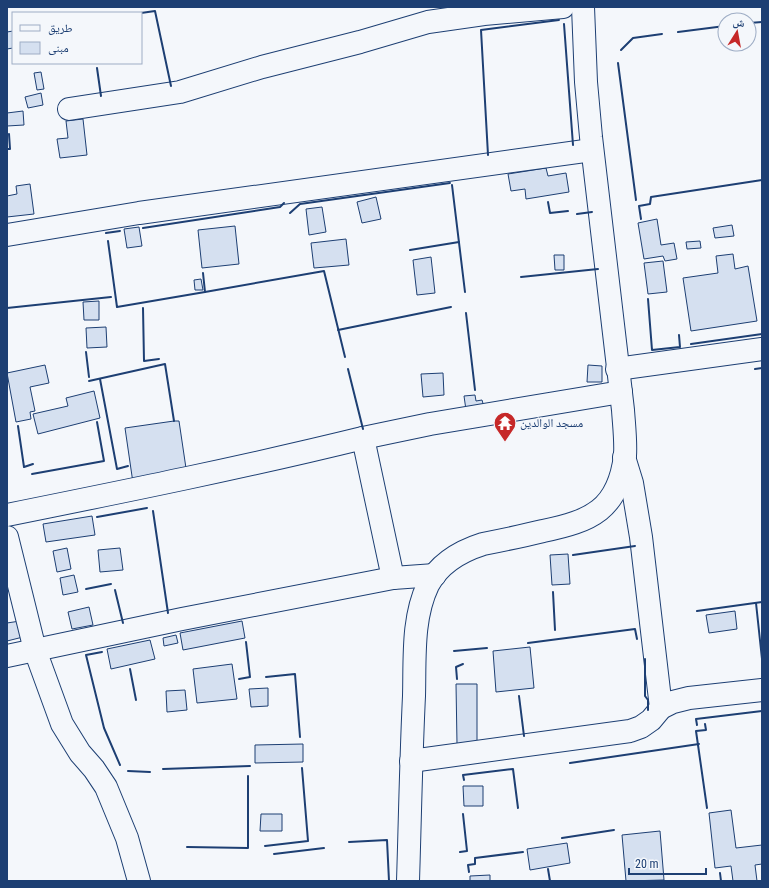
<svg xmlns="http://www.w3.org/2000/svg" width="769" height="888" font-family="'Roboto Condensed','Noto Naskh Arabic',sans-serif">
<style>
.building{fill:#d5e0f0;stroke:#1d3f73}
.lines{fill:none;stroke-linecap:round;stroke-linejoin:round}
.minor-casing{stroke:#1d3f73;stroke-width:24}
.tertiary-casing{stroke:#1d3f73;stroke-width:24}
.minor{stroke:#f4f7fb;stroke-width:22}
.tertiary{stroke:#f4f7fb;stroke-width:22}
.wall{stroke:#1d3f73;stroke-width:2}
.labels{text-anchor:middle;stroke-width:3;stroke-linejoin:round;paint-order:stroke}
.poi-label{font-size:12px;fill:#1d3f73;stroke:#f4f7fb;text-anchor:start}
</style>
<rect width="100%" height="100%" fill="#f4f7fb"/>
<g class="building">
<path d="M13,31v17l-6,1v-17z"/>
<path d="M41,72l3,17 -7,1 -3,-17z"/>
<path d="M41,93l2,12 -15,3 -3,-11z"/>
<path d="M23,111l1,14 -17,1v-13z"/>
<path d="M83,119l4,36 -27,3 -3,-19 11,-1 -2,-17z"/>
<path d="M546,168l2,8 18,-3 3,19 -43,7 -1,-10 -14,2 -3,-17z"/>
<path d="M30,184l4,30 -27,3v-21l10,-2 -1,-8z"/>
<path d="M376,197l5,22 -19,4 -5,-21z"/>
<path d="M322,207l4,25 -17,3 -3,-26z"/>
<path d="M657,219l4,26 13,-2 3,16 -12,2 -2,-5 -19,3 -6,-36z"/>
<path d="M732,225l2,11 -19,2 -2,-10z"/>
<path d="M235,226l4,38 -37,4 -4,-38z"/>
<path d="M139,227l3,19 -15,2 -3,-19z"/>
<path d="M346,239l3,26 -35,3 -3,-25z"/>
<path d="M700,241l1,7 -14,1 -1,-7z"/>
<path d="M733,254l2,15 13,-3 9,55 -66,10 -8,-53 35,-5 -2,-17z"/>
<path d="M554,255h10v15h-9z"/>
<path d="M431,257l4,36 -18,2 -4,-35z"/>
<path d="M663,261l4,31 -19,2 -4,-31z"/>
<path d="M201,279l2,11h-8l-1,-10z"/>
<path d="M99,301v19h-15l-1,-18z"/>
<path d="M106,327l1,20 -20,1 -1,-20z"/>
<path d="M45,365l4,18 -19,4 5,24 -5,1 1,7 -15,3 -9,-49z"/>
<path d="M588,365l14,1v16h-15z"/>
<path d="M443,373l1,22 -21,2 -2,-23z"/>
<path d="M94,391l6,27 -62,16 -5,-20 35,-8 -2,-8z"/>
<path d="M475,395l1,6 6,-1 2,7 -18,3 -2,-14z"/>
<path d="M174,421h5l8,54 -54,8 -8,-55z"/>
<path d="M92,516l3,19 -49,7 -3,-18z"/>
<path d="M67,548l4,21 -14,3 -4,-21z"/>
<path d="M120,548l3,22 -23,2 -2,-22z"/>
<path d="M568,554l2,30 -18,1 -2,-30z"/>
<path d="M74,575l4,17 -15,3 -3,-17z"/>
<path d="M89,607l4,18 -21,4 -4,-17z"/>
<path d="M735,611l2,18 -28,4 -3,-18z"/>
<path d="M20,621l3,16 -16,4v-18z"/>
<path d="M242,621l3,17 -62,12 -3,-17z"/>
<path d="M176,635l2,8 -14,3 -1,-8z"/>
<path d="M150,640l5,19 -44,10 -4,-20z"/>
<path d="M530,647l4,41 -38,4 -3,-41z"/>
<path d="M232,664l5,35 -40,4 -4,-34z"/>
<path d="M456,684h21v59l-20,1z"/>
<path d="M268,688v18l-17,1 -2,-18z"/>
<path d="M185,690l2,20 -20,2 -1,-21z"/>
<path d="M303,744v18l-48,1v-18z"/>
<path d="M463,786h20v20h-19z"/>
<path d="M731,810l5,38 26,-3v19l-7,1 2,16h-24l-2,-15 -16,2 -6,-55z"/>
<path d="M261,814h21v17h-22z"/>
<path d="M660,831l4,49 -38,1 -4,-46z"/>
<path d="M567,843l3,20 -40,7 -3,-21z"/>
<path d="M490,875v6h-20v-5z"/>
</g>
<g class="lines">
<g class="minor-casing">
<g id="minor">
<path d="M69,109l111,-17 82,-25 98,-25 68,-20 56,-8 79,-7"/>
<path d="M7,235l132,-22 453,-63"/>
<path d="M617,369l145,-20"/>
<path d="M363,438l67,-14 191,-32"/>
<path d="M624,457l8,26 9,54 20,171"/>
<path d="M7,515c119,-24 238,-48 356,-77l30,140"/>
<path d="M7,537l28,113 27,74 18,29 14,16 12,18 21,51 12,43"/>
<path d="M7,656l175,-37 211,-41 42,-3"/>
<path d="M411,761l219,-30 11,-4 10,-7 10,-12 12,-6 16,-4 73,-8"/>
</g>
</g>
<g class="tertiary-casing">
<path id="tertiary" d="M408,881c2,-62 3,-124 6,-185 1,-37 -2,-78 14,-111 11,-21 33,-34 55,-41 20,-4 40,-8 60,-13 48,-10 75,-21 82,-75 1,-15 -1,-31 -2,-46l-32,-273 -5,-55 -3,-75"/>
</g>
<use href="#minor" class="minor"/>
<use href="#tertiary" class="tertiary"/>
<g class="wall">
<path d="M141,13l14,-2 16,75"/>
<path d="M749,23l13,-1"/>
<path d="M564,24l9,121"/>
<path d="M678,32l47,-6"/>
<path d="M621,50l12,-12 29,-4"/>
<path d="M618,63l18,137"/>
<path d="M97,68l4,28"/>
<path d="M7,149h3l-1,-15"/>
<path d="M488,155l-7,-125 78,-10"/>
<path d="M452,185l13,107"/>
<path d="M548,202l2,11 18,-2"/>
<path d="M290,213l10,-9 150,-21"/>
<path d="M577,214l15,-2"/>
<path d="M641,219l-2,-13 11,-2 1,-7 111,-17"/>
<path d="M143,228l137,-21 4,-4"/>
<path d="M106,233l14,-2"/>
<path d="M108,241l9,66 88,-15 -2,-19"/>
<path d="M410,250l49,-8"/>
<path d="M521,277l77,-8"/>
<path d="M205,292l119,-21 21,86"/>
<path d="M648,299l4,51 28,-3 -1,-12"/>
<path d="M7,308l104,-11"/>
<path d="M143,308l1,53 15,-2"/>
<path d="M466,313l9,77"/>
<path d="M338,330l113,-23"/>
<path d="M691,344l71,-10"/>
<path d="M86,352l3,25"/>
<path d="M348,369l15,60"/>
<path d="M755,369l7,-1"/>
<path d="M100,379l17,90 11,-3"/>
<path d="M89,381l76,-17 9,57"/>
<path d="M18,426l6,41 9,-3"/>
<path d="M32,474l72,-13 -7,-39"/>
<path d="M153,511l15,102"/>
<path d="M97,517l50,-9"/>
<path d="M573,555l62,-9"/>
<path d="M86,589l25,-5"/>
<path d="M115,590l8,33"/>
<path d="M553,592l2,38"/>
<path d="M756,603l6,56"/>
<path d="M697,611l65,-9"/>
<path d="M528,643l107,-14 2,10"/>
<path d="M454,651l33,-3"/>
<path d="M102,652l-16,3 18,73 16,37"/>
<path d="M645,659v37l3,4v10"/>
<path d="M130,669l6,31"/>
<path d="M266,677l29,-3 5,63"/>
<path d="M239,679l11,-2 -4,-35"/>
<path d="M457,679l-1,-12 7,-3"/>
<path d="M519,696l5,40"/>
<path d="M705,724l1,6 -10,1 11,77"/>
<path d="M697,725l-1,-6 66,-8"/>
<path d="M570,763l129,-19"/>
<path d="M163,769l87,-3"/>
<path d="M128,771l22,1"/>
<path d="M464,780l-1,-5 50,-6 5,39"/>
<path d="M562,838l52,-8"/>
<path d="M349,842l38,-2 2,41"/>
<path d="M265,846l43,-5 -6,-73"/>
<path d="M187,847l61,1v-72"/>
<path d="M460,852l7,-1 -4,-37"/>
<path d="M274,854l50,-6"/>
<path d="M548,869l2,12"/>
<path d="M469,872l-1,-7 7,-1v-6l48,-6"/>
<path d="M720,873l1,8"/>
</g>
</g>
<defs>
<g id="temple-pin" transform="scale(1.15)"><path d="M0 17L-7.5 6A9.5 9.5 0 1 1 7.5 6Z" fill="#c62828" stroke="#f4f7fb"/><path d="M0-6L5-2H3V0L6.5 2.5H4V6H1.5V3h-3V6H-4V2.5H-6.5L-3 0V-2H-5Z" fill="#fff"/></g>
</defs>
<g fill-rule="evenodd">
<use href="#temple-pin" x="505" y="423"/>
</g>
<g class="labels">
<g class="poi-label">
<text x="520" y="427">مسجد الوالدين</text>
</g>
</g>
<rect width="769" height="888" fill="none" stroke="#1d3f73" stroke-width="16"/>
<rect x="12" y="12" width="130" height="52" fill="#f4f7fb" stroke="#9eadc5"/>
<rect x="20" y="25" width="20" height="6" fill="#f4f7fb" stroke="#9eadc5"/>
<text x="48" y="32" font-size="12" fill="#1d3f73">طريق</text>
<rect x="20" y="42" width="20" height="12" fill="#d5e0f0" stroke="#9eadc5"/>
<text x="48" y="52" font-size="12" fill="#1d3f73">مبنى</text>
<g transform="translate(737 32) rotate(11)"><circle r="19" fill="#f4f7fb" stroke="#9eadc5"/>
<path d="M0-3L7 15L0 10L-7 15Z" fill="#c62828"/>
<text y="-6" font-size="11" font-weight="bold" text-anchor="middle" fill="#1d3f73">ش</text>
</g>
<path d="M629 868v6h77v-6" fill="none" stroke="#1d3f73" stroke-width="2"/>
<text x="635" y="868" font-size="12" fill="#1d3f73" stroke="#f4f7fb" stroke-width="3" paint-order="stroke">20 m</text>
</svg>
